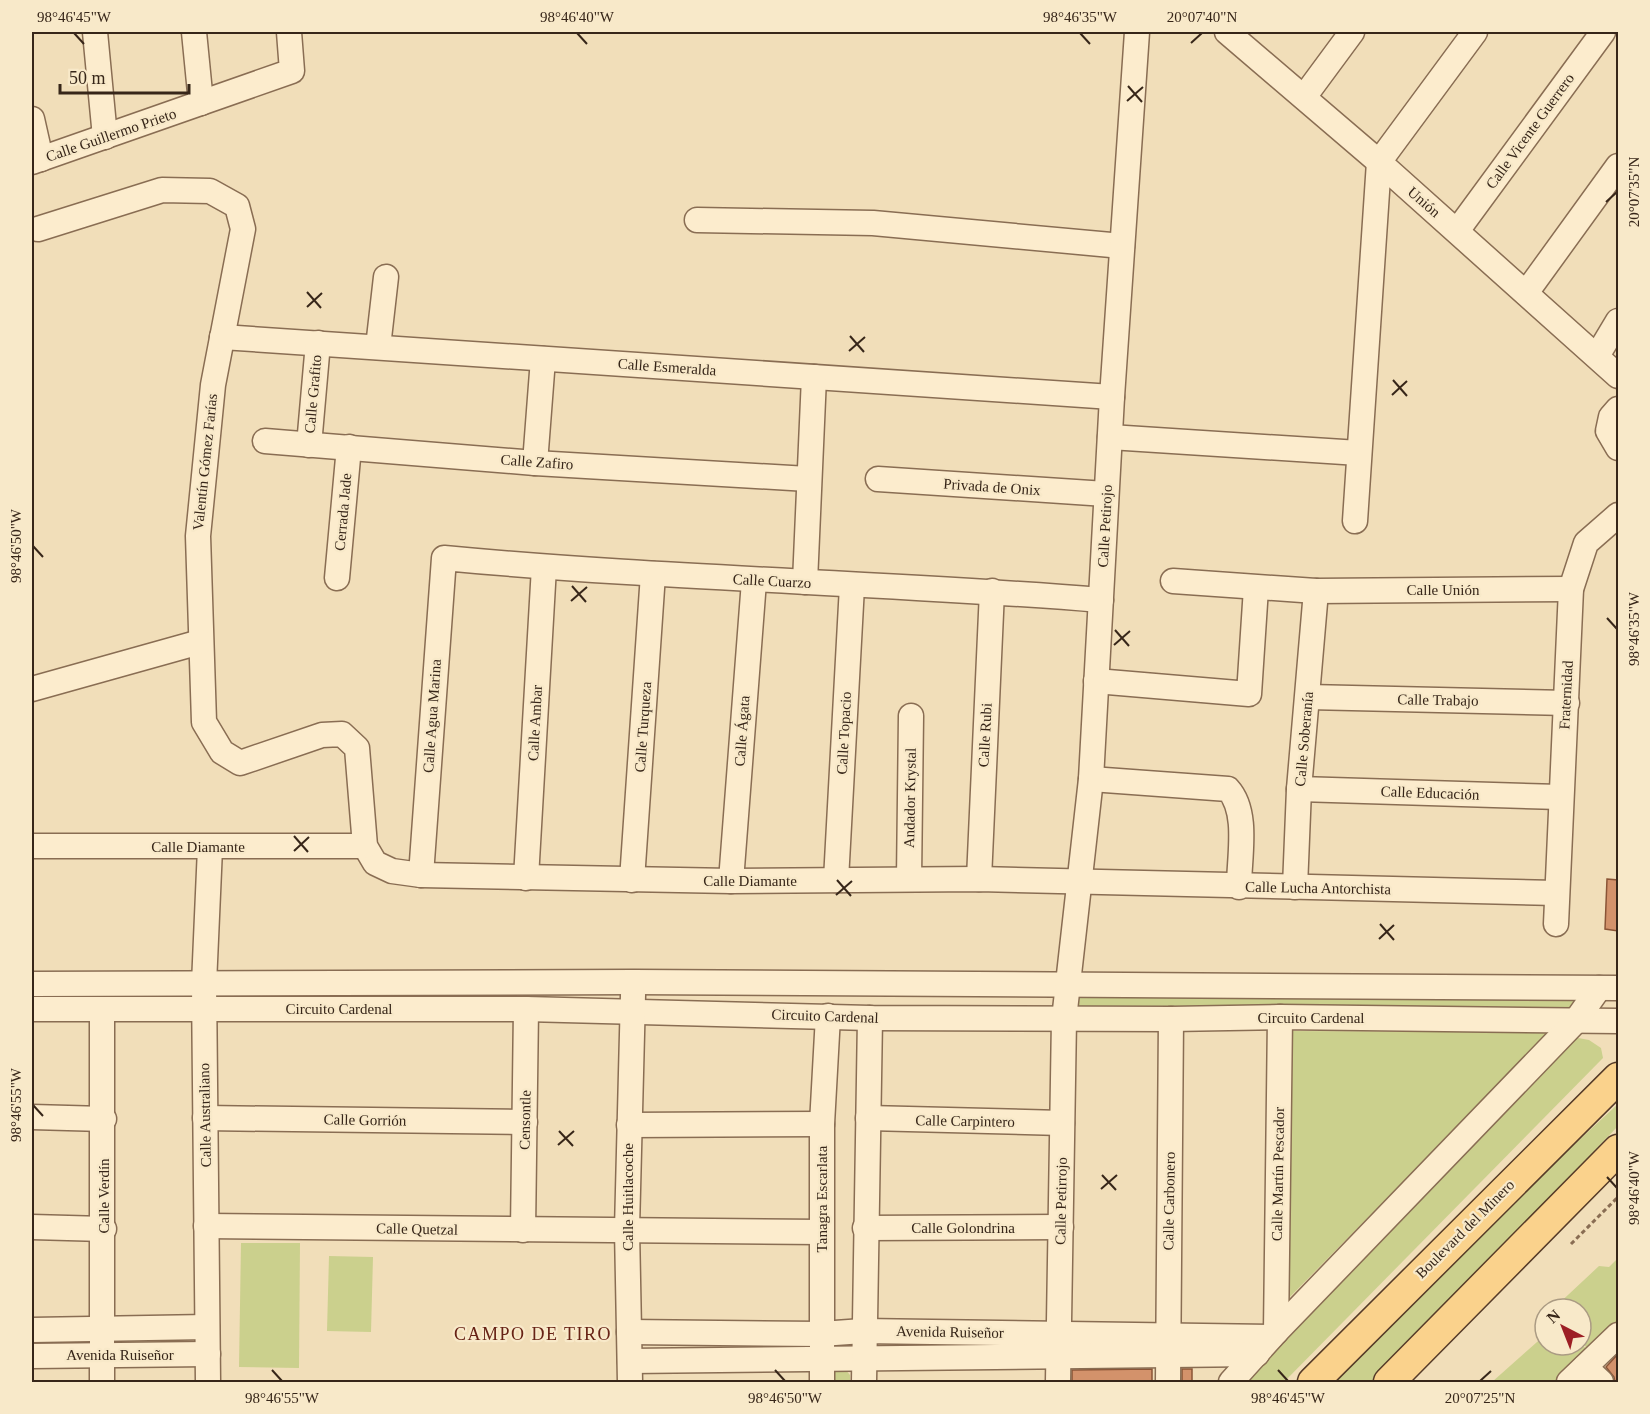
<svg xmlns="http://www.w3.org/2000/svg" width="1650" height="1414" font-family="Georgia,serif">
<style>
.green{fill:#cbd08d}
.building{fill:#d3926b;stroke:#8a5436;stroke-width:1.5}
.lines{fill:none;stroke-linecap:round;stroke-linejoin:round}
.minor-casing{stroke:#896d53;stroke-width:27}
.major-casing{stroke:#563b28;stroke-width:33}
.path{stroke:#896d53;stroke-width:3;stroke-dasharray:4.5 3;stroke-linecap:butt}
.minor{stroke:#fceccd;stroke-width:24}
.major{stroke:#fad28c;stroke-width:30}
.ticks{fill:none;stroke:#372619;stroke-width:2}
.labels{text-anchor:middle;stroke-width:4.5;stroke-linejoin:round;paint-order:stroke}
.street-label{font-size:15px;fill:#372619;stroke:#f8e9c9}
.quarter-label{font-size:18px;letter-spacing:1.5px;fill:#672215;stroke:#f8e9c9}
.neatline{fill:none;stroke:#372619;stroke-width:2}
.ticks-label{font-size:15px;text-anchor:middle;fill:#372619}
</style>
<rect width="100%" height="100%" fill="#f1deb9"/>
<g class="green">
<path d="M1076,993l498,7 1,7 -5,4 -494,-1z"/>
<path d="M1287,1031l263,1 -268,273z"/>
<path d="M1573,1037l16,3 12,8 2,10 -319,324h-36l96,-107z"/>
<path d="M1618,1104v22l-243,256h-45l168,-167z"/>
<path d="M241,1243h59l-1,125 -60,-1z"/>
<path d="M329,1256l44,1 -2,75 -44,-1z"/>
<path d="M1618,1258v63l-29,29 -8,-8v-33h-28l46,-43 10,1z"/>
<path d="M1545,1335v10l36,-1 8,7 -33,31h-64z"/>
<path d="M845,1369l5,6v7h-22l4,-12z"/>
</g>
<g class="building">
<path d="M1607,879l11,1v51l-13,-2z"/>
<path d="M1618,1354v29h-3l-1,-6 -8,-10z"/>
<path d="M1152,1369v14h-80v-13z"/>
<rect x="1182" y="1369" width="10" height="14"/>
</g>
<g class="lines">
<g class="minor-casing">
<g id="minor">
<path d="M95,32l10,105"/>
<path d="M194,32l7,71"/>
<path d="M1227,32l152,130 239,214"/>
<path d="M1304,97l48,-65"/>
<path d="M32,119l9,40"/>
<path d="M32,162l260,-91 -3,-39"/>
<path d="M697,220l176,3 249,23"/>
<path d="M38,229l124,-39 48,1 27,15 6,23 -30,156 -15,151 6,186 18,30 18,11 82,-28 20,-1 15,14 8,98 10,17 17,8 29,4 310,6 248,-2 577,14"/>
<path d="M1457,231l146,-199"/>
<path d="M1526,293l92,-127"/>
<path d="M222,337l890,60"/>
<path d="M378,347l8,-70"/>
<path d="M1597,356l21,-35"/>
<path d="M1618,409l-7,8 -3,14 10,17"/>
<path d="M1110,437l249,16"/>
<path d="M265,441l270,22 273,16"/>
<path d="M309,445l9,-102"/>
<path d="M535,463l8,-104"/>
<path d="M878,479l228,15"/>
<path d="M1355,521l24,-359 96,-130"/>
<path d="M337,578l12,-131"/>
<path d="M1173,581l143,10 255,-2"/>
<path d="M805,582l9,-205"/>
<path d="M1096,681l153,13 7,-106"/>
<path d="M32,689l168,-47"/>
<path d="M1308,697l259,6"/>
<path d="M1091,779l137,10c21,23 11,68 11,98"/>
<path d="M1299,789l261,8"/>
<path d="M32,846h333"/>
<path d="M421,875l23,-317c218,21 438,24 657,42"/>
<path d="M526,878l18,-311"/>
<path d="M909,879l2,-163"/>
<path d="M979,879l13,-288"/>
<path d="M632,880l21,-306"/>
<path d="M836,880l16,-294"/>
<path d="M731,881l23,-300"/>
<path d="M1295,887l4,-98 17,-198"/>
<path d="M1556,924l15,-335 15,-46 32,-28"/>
<path d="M32,984l602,-2 984,6"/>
<path d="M32,1009h494l344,9 301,1 109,-2 338,4"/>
<path d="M32,1117l72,2"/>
<path d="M205,1118l320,4"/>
<path d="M868,1118l194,5"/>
<path d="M629,1125l193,-1"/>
<path d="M206,1226l615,6"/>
<path d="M32,1227l72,2"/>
<path d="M865,1228l196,-1"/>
<path d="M523,1230l3,-221"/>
<path d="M32,1330l175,-3"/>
<path d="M629,1332l192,2 42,-3 408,6"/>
<path d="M1276,1332l4,-315"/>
<path d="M32,1356l176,-2"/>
<path d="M630,1361l627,-7"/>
<path d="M1585,1367l16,15"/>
<path d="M102,1382v-372"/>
<path d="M208,1382l-4,-398 6,-136"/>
<path d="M630,1382l-3,-153 6,-234"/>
<path d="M822,1382v-258l6,-108"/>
<path d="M864,1382l6,-364"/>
<path d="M1058,1382l6,-363 27,-240 21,-382 25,-365"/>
<path d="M1168,1382l3,-363"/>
<path d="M1231,1382l45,-50 299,-310 24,-34"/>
<path d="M1569,1382l49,-47"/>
</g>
</g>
<g class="major-casing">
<g id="major">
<path d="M1313,1382l305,-304"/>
<path d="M1389,1382l229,-232"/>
</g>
</g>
<path class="path" d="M1571,1244l47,-47"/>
<use href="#minor" class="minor"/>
<use href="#major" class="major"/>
</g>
<path class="ticks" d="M74,33l10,11M577,33l10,11M1080,33l10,11M1191,43l11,-10M1128,86l14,16M1127,101l16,-14M1606,202l11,-10M307,292l14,16M307,307l15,-14M850,336l14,16M849,351l16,-14M1393,380l14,16M1392,395l15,-14M33,546l10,11M572,586l14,16M571,601l16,-14M1607,618l10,11M1115,630l14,16M1114,645l16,-14M294,836l14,16M294,851l15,-14M837,880l14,16M836,895l16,-14M1380,924l14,16M1379,939l15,-14M33,1105l10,11M559,1131l14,15M558,1145l16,-14M1102,1175l14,15M1607,1177l10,11M1101,1189l16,-14M272,1370l10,11M775,1370l10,11M1278,1370l10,11M1480,1381l11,-10"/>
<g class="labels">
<g class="street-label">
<text transform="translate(1530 131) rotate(-54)" y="5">Calle Vicente Guerrero</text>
<text transform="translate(111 135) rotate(-19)" y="5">Calle Guillermo Prieto</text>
<text transform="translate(1424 202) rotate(41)" y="5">Unión</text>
<text transform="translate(667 367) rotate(4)" y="5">Calle Esmeralda</text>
<text transform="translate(313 394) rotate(-85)" y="5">Calle Grafito</text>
<text transform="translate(205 462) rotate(-84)" y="5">Valentín Gómez Farías</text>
<text transform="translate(537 462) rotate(4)" y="5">Calle Zafiro</text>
<text transform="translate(992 487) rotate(4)" y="5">Privada de Onix</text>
<text transform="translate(343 512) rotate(-85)" y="5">Cerrada Jade</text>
<text transform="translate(1105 526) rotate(-87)" y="5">Calle Petirojo</text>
<text transform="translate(772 581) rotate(3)" y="5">Calle Cuarzo</text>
<text x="1443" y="595">Calle Unión</text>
<text transform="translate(1566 695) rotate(-87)" y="5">Fraternidad</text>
<text transform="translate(1438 700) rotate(1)" y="5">Calle Trabajo</text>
<text transform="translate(432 716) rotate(-86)" y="5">Calle Agua Marina</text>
<text transform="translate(535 723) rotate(-87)" y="5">Calle Ambar</text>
<text transform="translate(643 727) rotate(-86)" y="5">Calle Turqueza</text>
<text transform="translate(742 731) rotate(-86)" y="5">Calle Ágata</text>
<text transform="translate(844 733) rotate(-87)" y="5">Calle Topacio</text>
<text transform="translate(985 735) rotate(-87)" y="5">Calle Rubi</text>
<text transform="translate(1304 739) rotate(-85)" y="5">Calle Soberanía</text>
<text transform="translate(1430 793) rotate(2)" y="5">Calle Educación</text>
<text transform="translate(910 798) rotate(-89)" y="5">Andador Krystal</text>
<text x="198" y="852">Calle Diamante</text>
<text x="750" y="886">Calle Diamante</text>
<text transform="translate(1318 888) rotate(1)" y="5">Calle Lucha Antorchista</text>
<text x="339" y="1014">Circuito Cardenal</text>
<text transform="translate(825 1016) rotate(2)" y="5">Circuito Cardenal</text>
<text x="1311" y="1023">Circuito Cardenal</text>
<text transform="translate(205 1115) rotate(-91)" y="5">Calle Australiano</text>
<text transform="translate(365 1120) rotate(1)" y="5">Calle Gorrión</text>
<text transform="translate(525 1120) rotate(-89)" y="5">Censontle</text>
<text transform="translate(965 1121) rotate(1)" y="5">Calle Carpintero</text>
<text transform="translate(1278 1174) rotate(-89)" y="5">Calle Martín Pescador</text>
<text transform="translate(104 1196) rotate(-90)" y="5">Calle Verdín</text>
<text transform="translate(628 1197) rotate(-90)" y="5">Calle Huitlacoche</text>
<text transform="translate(822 1199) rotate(-90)" y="5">Tanagra Escarlata</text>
<text transform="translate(1061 1201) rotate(-89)" y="5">Calle Petirrojo</text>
<text transform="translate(1169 1201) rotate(-89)" y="5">Calle Carbonero</text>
<text x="963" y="1233">Calle Golondrina</text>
<text transform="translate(417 1229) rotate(1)" y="5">Calle Quetzal</text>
<text transform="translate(1465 1229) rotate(-45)" y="5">Boulevard del Minero</text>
<text transform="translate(950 1332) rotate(1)" y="5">Avenida Ruiseñor</text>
<text x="120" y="1360">Avenida Ruiseñor</text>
</g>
<g class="quarter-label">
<text x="533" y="1340">CAMPO DE TIRO</text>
</g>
</g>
<rect width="1650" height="1414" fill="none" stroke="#f8e9c9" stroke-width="66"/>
<g transform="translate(1563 1327) rotate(318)"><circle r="28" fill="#f8e9c9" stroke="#ab9b83" stroke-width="1.5"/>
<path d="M0-4.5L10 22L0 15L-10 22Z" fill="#9d1e24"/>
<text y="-9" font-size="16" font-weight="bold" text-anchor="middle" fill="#372619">N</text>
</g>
<path d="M60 84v9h129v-9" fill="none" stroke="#372619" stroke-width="3"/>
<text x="69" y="84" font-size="18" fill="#372619" stroke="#f8e9c9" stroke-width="4.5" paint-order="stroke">50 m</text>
<rect x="33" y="33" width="1584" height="1348" class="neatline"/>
<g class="ticks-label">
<text x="74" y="22">98°46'45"W</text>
<text x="577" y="22">98°46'40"W</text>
<text x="1080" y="22">98°46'35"W</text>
<text x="1202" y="22">20°07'40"N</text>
<text transform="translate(1634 192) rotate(-90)" y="5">20°07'35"N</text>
<text transform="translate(16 546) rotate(-90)" y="5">98°46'50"W</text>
<text transform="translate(1634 629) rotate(-90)" y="5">98°46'35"W</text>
<text transform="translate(16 1105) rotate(-90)" y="5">98°46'55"W</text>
<text transform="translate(1634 1188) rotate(-90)" y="5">98°46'40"W</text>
<text x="282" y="1403">98°46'55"W</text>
<text x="785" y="1403">98°46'50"W</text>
<text x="1288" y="1403">98°46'45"W</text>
<text x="1480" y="1403">20°07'25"N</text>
</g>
</svg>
